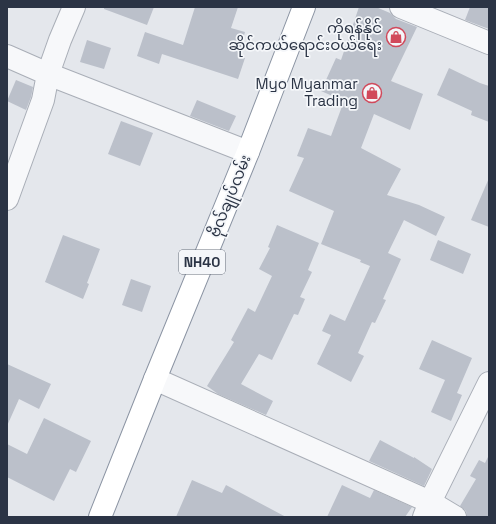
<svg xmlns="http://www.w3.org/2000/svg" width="496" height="524" font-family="'Space Grotesk','Noto Sans Myanmar',sans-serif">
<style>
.building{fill:#bbc0ca}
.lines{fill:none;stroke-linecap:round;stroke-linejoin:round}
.minor-casing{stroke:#a9aeb7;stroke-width:24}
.highway-casing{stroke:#8b94a3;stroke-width:24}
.minor{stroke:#f7f8fa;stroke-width:22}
.highway{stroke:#fff;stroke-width:22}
.labels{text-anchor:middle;stroke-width:3.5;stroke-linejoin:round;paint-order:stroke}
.shield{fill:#f4f6f9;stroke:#676e7b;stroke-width:1}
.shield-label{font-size:14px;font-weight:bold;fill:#2b3445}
.poi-label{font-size:15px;fill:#2b3445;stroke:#f4f6f9;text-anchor:end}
.street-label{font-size:15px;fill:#2b3445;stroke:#f4f6f9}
</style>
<rect width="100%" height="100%" fill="#e4e7ec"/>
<g class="building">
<path d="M104,7h50l-7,18 -43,-16z"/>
<path d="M195,7h43l-7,21 14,4 -7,24 7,2 -7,21 -76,-25 -3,10 -22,-8 8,-24 38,13z"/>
<path d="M359,7h17l14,6 6,6 21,8 -26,54 32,13 -13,36 -36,-16 -13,34 40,21 -14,26 32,10 26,12 -9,19 -32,-16 -16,33 13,6 -18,40 3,1 -11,23 -3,-1 -14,31 6,3 -13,26 -34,-18 14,-29 -9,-4 8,-17 15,7 25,-55 -10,-4 1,-2 -40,-16 13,-33 -45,-20 15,-33 -7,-2 11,-28 23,8 13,-35 -23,-10 15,-33 5,2z"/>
<path d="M470,7h19v22l-24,-9z"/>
<path d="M87,40l24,8 -7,21 -24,-7z"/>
<path d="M449,68l31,15 9,3v36l-18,-7 1,-4 -35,-16z"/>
<path d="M16,80l17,7 -2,10 -5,13 -19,-9z"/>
<path d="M197,100l39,16 -7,15 -39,-15z"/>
<path d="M121,121l32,12 -13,33 -32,-12z"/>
<path d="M489,178v49l-18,-7z"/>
<path d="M277,225l42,18 -11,27 4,2 -12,25 5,2 -7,16 -4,-1 -22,46 -13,-6 -18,30 32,17 -7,14 -48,-21 -11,-8 27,-44 -3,-2 17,-32 7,4 17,-36 -13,-7 11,-21 -2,-1z"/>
<path d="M63,235l37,14 -13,34 2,1 -6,15 -38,-17z"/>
<path d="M438,240l33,14 -8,20 -33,-14z"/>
<path d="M131,279l20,7 -9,26 -20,-7z"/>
<path d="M432,340l40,18 -15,35 5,2 -11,26 -20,-9 14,-32 -26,-11z"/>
<path d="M7,364l44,20 -12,25 -20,-10 -12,27z"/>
<path d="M44,418l47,23 -15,31 -6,-3 -16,32 -47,-24v-33l20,10z"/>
<path d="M380,440l34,18v-1l18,12 -8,17 -55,-25z"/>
<path d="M489,455v62h-22l-1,-6 -6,-5 16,-27 -6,-3 9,-16 6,3z"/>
<path d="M192,480l30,13 4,-8 60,32h-110z"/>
<path d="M342,485l28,13 4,-8 38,17 -7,10h-78z"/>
</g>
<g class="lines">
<g class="minor-casing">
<g id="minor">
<path d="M74,7l-14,33 -12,34 200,78"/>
<path d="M401,7l88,36"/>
<path d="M7,56l41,18 -5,26 -36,99"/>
<path d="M155,379l275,123 25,15"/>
<path d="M424,517l6,-15 59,-119"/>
</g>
</g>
<g class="highway-casing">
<path id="highway" d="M100,517l55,-138 93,-227 56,-145"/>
</g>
<use href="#minor" class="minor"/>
<use href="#highway" class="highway"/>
</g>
<defs>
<g id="shop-ring" transform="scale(1)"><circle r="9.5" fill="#f4f6f9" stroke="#d1495b" stroke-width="1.5"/><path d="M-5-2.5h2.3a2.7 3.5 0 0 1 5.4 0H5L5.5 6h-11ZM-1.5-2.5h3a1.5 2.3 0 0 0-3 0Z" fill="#d1495b"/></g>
</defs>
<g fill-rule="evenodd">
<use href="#shop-ring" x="396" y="37"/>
<use href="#shop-ring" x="372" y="93"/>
</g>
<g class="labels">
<rect class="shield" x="179" y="250" width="46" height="24" rx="3"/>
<g class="shield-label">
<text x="202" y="267">NH40</text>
</g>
<g class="poi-label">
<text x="382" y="33">ကိုရန်နိုင်<tspan x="382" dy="17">ဆိုင်ကယ်ရောင်းဝယ်ရေး</tspan></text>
<text x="358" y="89">Myo Myanmar<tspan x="358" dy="17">Trading</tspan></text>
</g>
<g class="street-label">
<text transform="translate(230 196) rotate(-68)" y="5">ဗိုလ်ချုပ်လမ်း</text>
</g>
</g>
<rect width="496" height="524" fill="none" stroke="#2b3445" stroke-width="16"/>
</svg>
